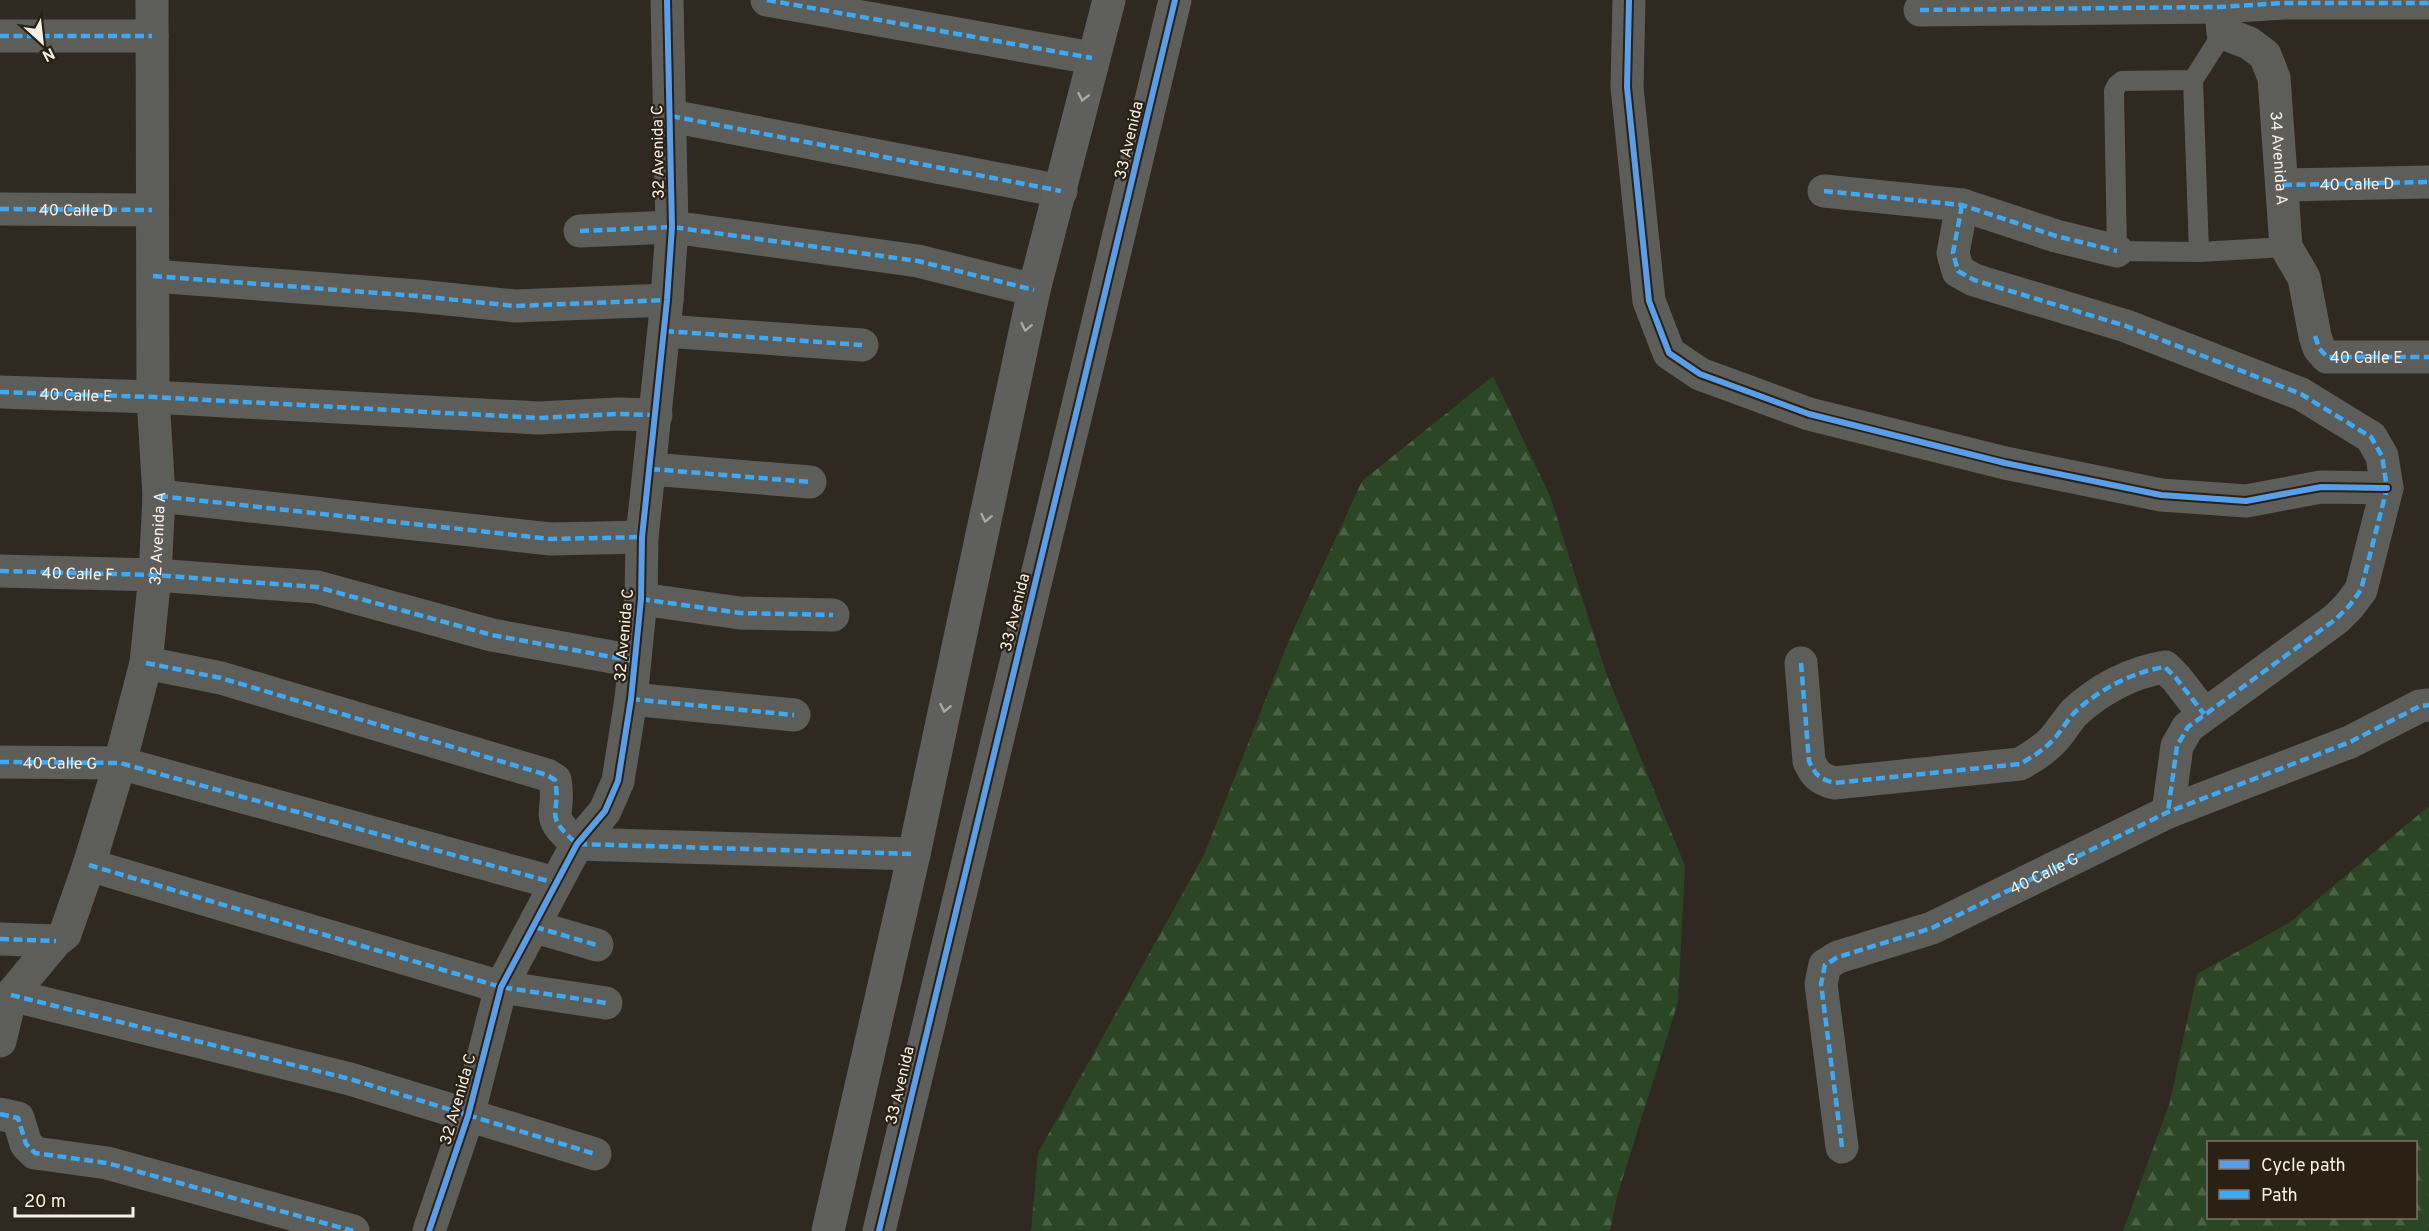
<svg xmlns="http://www.w3.org/2000/svg" width="2429" height="1231" font-family="Overpass,sans-serif">
<style>
.forest{fill:url(#forest-firs);fill-rule:evenodd}
.lines{fill:none;stroke-linecap:round;stroke-linejoin:round}
.lane{stroke:#5d5e5a;stroke-width:20}
.street{stroke:#5d5e5a;stroke-width:33}
.secondary{stroke:#5f5f5d;stroke-width:33}
.quiet{stroke:#3fa9f5;stroke-width:4.5;stroke-dasharray:9 4.5;stroke-linecap:butt}
.cycleway-casing{stroke:#2a2014;stroke-width:10}
.cycleway{stroke:#5a9eea;stroke-width:6}
.oneway{stroke:#aba8a2}
.labels{text-anchor:middle;stroke-width:4.5;stroke-linejoin:round;paint-order:stroke}
.street-label{font-size:16px;fill:#f7f0e8;stroke:#2a2014}
</style>
<defs>
<pattern id="forest-firs" width="22" height="20" patternUnits="userSpaceOnUse" patternTransform="scale(1.5)"><rect width="22" height="20" fill="#2a4625"/><path d="M5 1l3.5 6h-7zM16 11l3.5 6h-7z" fill="#4a6145"/></pattern>
</defs>
<rect width="100%" height="100%" fill="#2f2922"/>
<g class="forest">
<path d="M1493,376l57,120 56,177 79,193 -7,136 -60,191 -8,38h-579l7,-78 166,-298 87,-220 71,-154z"/>
<path d="M2429,806v425h-306l47,-129 27,-128 92,-51zM2416,1142v76h-208v-76z"/>
</g>
<g class="lines">
<g class="lane">
<path d="M2223,33l-30,47 -71,1 -5,4 -3,6 3,160 82,1 87,-5"/>
<path d="M2193,80l6,172"/>
</g>
<g class="street">
<path d="M767,0l325,58"/>
<path d="M1629,0l-2,87 22,214 20,52 31,21 109,40 196,49 156,32 85,6 75,-14 66,1"/>
<path id="s1" d="M2220,0l3,33 26,10 16,12 9,23 12,169 18,31 11,58 4,12 8,9h102"/>
<path d="M1920,10l300,-3 64,-4h145"/>
<path d="M0,36h152"/>
<path d="M671,116l390,75"/>
<path d="M2283,185l146,-3"/>
<path d="M1824,191l138,14 94,31 61,15"/>
<path d="M1962,205l-9,48 5,18 16,9 152,46 175,68 70,43 11,19 5,32 -26,102 -12,16 -13,13 -148,108 -11,19 -9,66"/>
<path d="M0,209l152,1"/>
<path d="M580,231l92,-4 246,34 116,29"/>
<path d="M153,276l265,20 97,10 152,-6"/>
<path d="M665,331l197,14"/>
<path d="M0,392l153,5 386,21 79,-4 38,1"/>
<path d="M651,469l159,13"/>
<path d="M159,496l392,43 91,-2"/>
<path d="M0,571l155,4 162,12 175,48 142,26"/>
<path d="M641,599l99,14 93,2"/>
<path d="M146,663l75,15 326,97 8,5c7,37 -14,32 22,64l337,10"/>
<path d="M1801,663l8,98c6,14 11,18 25,22l186,-19c12,-7 24,-14 34,-25 7,-8 13,-18 20,-26 24,-23 58,-41 91,-46l11,11 28,36"/>
<path d="M631,699l163,16"/>
<path d="M0,762l120,1 435,120"/>
<path d="M89,865l412,122 105,16"/>
<path d="M535,927l62,18"/>
<path d="M0,939l56,2"/>
<path d="M11,995l339,84 245,75"/>
<path id="s2" d="M0,1041l11,-46 45,-54 9,-7 24,-69 31,-102 26,-100 9,-88 4,-79 -6,-99 -1,-397"/>
<path d="M0,1114l18,4 8,26 9,9 72,10 246,68"/>
<path id="s3" d="M1842,1147l-21,-163 4,-19 13,-8 94,-29 236,-116 182,-70 70,-36 9,-1"/>
<path d="M429,1231l39,-115 33,-129 76,-143 28,-33 13,-30 13,-82 10,-100 1,-62 25,-237 5,-73 -5,-227"/>
</g>
<g class="secondary">
<path d="M828,1231l86,-377 120,-564 75,-290"/>
<path d="M879,1231c95,-411 200,-820 296,-1231"/>
</g>
<g class="quiet">
<path d="M767,0l325,58"/>
<path d="M1920,10l300,-3 64,-4h145"/>
<path d="M0,36h152"/>
<path d="M671,116l390,75"/>
<path id="s4" d="M2283,185l146,-3"/>
<path d="M1824,191l138,14 94,31 61,15"/>
<path d="M1962,205l-9,48 5,18 16,9 152,46 175,68 70,43 11,19 5,32 -26,102 -12,16 -13,13 -148,108 -11,19 -9,66"/>
<path id="s5" d="M0,209l152,1"/>
<path d="M580,231l92,-4 246,34 116,29"/>
<path d="M153,276l265,20 97,10 152,-6"/>
<path d="M665,331l197,14"/>
<path d="M2315,336l4,12 8,9h102"/>
<path id="s6" d="M0,392l153,5 386,21 79,-4 38,1"/>
<path d="M651,469l159,13"/>
<path d="M159,496l392,43 91,-2"/>
<path id="s7" d="M0,571l155,4 162,12 175,48 142,26"/>
<path d="M641,599l99,14 93,2"/>
<path d="M146,663l75,15 326,97 8,5c7,37 -14,32 22,64l337,10"/>
<path d="M1801,663l8,98c6,14 11,18 25,22l186,-19c12,-7 24,-14 34,-25 7,-8 13,-18 20,-26 24,-23 58,-41 91,-46l11,11 28,36"/>
<path d="M631,699l163,16"/>
<path id="s8" d="M0,762l120,1 435,120"/>
<path d="M89,865l412,122 105,16"/>
<path d="M535,927l62,18"/>
<path d="M0,939l56,2"/>
<path d="M11,995l339,84 245,75"/>
<path d="M0,1114l18,4 8,26 9,9 72,10 246,68"/>
<path d="M1842,1147l-21,-163 4,-19 13,-8 94,-29 236,-116 182,-70 70,-36 9,-1"/>
</g>
<g class="cycleway-casing">
<g id="cycleway">
<path d="M1629,0l-2,87 22,214 20,52 31,21 109,40 196,49 156,32 85,6 75,-14 66,1"/>
<path d="M429,1231l39,-115 33,-129 76,-143 28,-33 13,-30 13,-82 10,-100 1,-62 25,-237 5,-73 -5,-227"/>
<path d="M879,1231c95,-411 200,-820 296,-1231"/>
</g>
</g>
<use href="#cycleway" class="cycleway"/>
</g>
<defs><path id="oneway-chevron" d="M-2-3.5L2.5 0L-2 3.5" fill="none" stroke-width="1.6" stroke-linecap="round" stroke-linejoin="round" transform="scale(1.5)"/></defs>
<g class="oneway">
<use href="#oneway-chevron" transform="translate(1083 97) rotate(103)"/>
<use href="#oneway-chevron" transform="translate(1026 327) rotate(102)"/>
<use href="#oneway-chevron" transform="translate(986 518) rotate(102)"/>
<use href="#oneway-chevron" transform="translate(945 708) rotate(102)"/>
</g>
<g class="labels">
<g class="street-label">
<text transform="translate(1128 140) rotate(-77)" y="6">33 Avenida</text>
<text transform="translate(657 152) rotate(-91)" y="6">32 Avenida C</text>
<text dy="6" stroke="none"><textPath href="#s1" startOffset="186">34 Avenida A</textPath></text>
<text dy="6" stroke="none"><textPath href="#s4" startOffset="74">40 Calle D</textPath></text>
<text dy="6" stroke="none"><textPath href="#s5" startOffset="76">40 Calle D</textPath></text>
<text dy="6" stroke="none"><textPath href="#s1" startOffset="434">40 Calle E</textPath></text>
<text dy="6" stroke="none"><textPath href="#s6" startOffset="76">40 Calle E</textPath></text>
<text dy="6" stroke="none"><textPath href="#s2" startOffset="537">32 Avenida A</textPath></text>
<text dy="6" stroke="none"><textPath href="#s7" startOffset="78">40 Calle F</textPath></text>
<text transform="translate(1014 612) rotate(-76)" y="6">33 Avenida</text>
<text transform="translate(623 635) rotate(-85)" y="6">32 Avenida C</text>
<text dy="6" stroke="none"><textPath href="#s8" startOffset="60">40 Calle G</textPath></text>
<text dy="6" stroke="none"><textPath href="#s3" startOffset="422">40 Calle G</textPath></text>
<text transform="translate(899 1085) rotate(-77)" y="6">33 Avenida</text>
<text transform="translate(457 1099) rotate(-74)" y="6">32 Avenida C</text>
</g>
</g>
<rect x="2207" y="1141" width="210" height="78" fill="#2a2014" stroke="#7c7369" stroke-width="1.5"/>
<rect x="2219" y="1160" width="30" height="9" fill="#5a9eea" stroke="#7c7369" stroke-width="1.5"/>
<text x="2261" y="1171" font-size="18" fill="#f7f0e8">Cycle path</text>
<rect x="2219" y="1190" width="30" height="9" fill="#3fa9f5" stroke="#7c7369" stroke-width="1.5"/>
<text x="2261" y="1201" font-size="18" fill="#f7f0e8">Path</text>
<g transform="translate(42 42) rotate(153)" stroke="#2a2014" stroke-width="4.5" paint-order="stroke">
<path d="M0-4.5L10 22L0 15L-10 22Z" fill="#f7f0e8"/>
<text y="-9" font-size="16" font-weight="bold" text-anchor="middle" fill="#f7f0e8">N</text>
</g>
<path d="M15 1207v9h118v-9" fill="none" stroke="#f7f0e8" stroke-width="3"/>
<text x="24" y="1207" font-size="18" fill="#f7f0e8" stroke="#2a2014" stroke-width="4.5" paint-order="stroke">20 m</text>
</svg>
